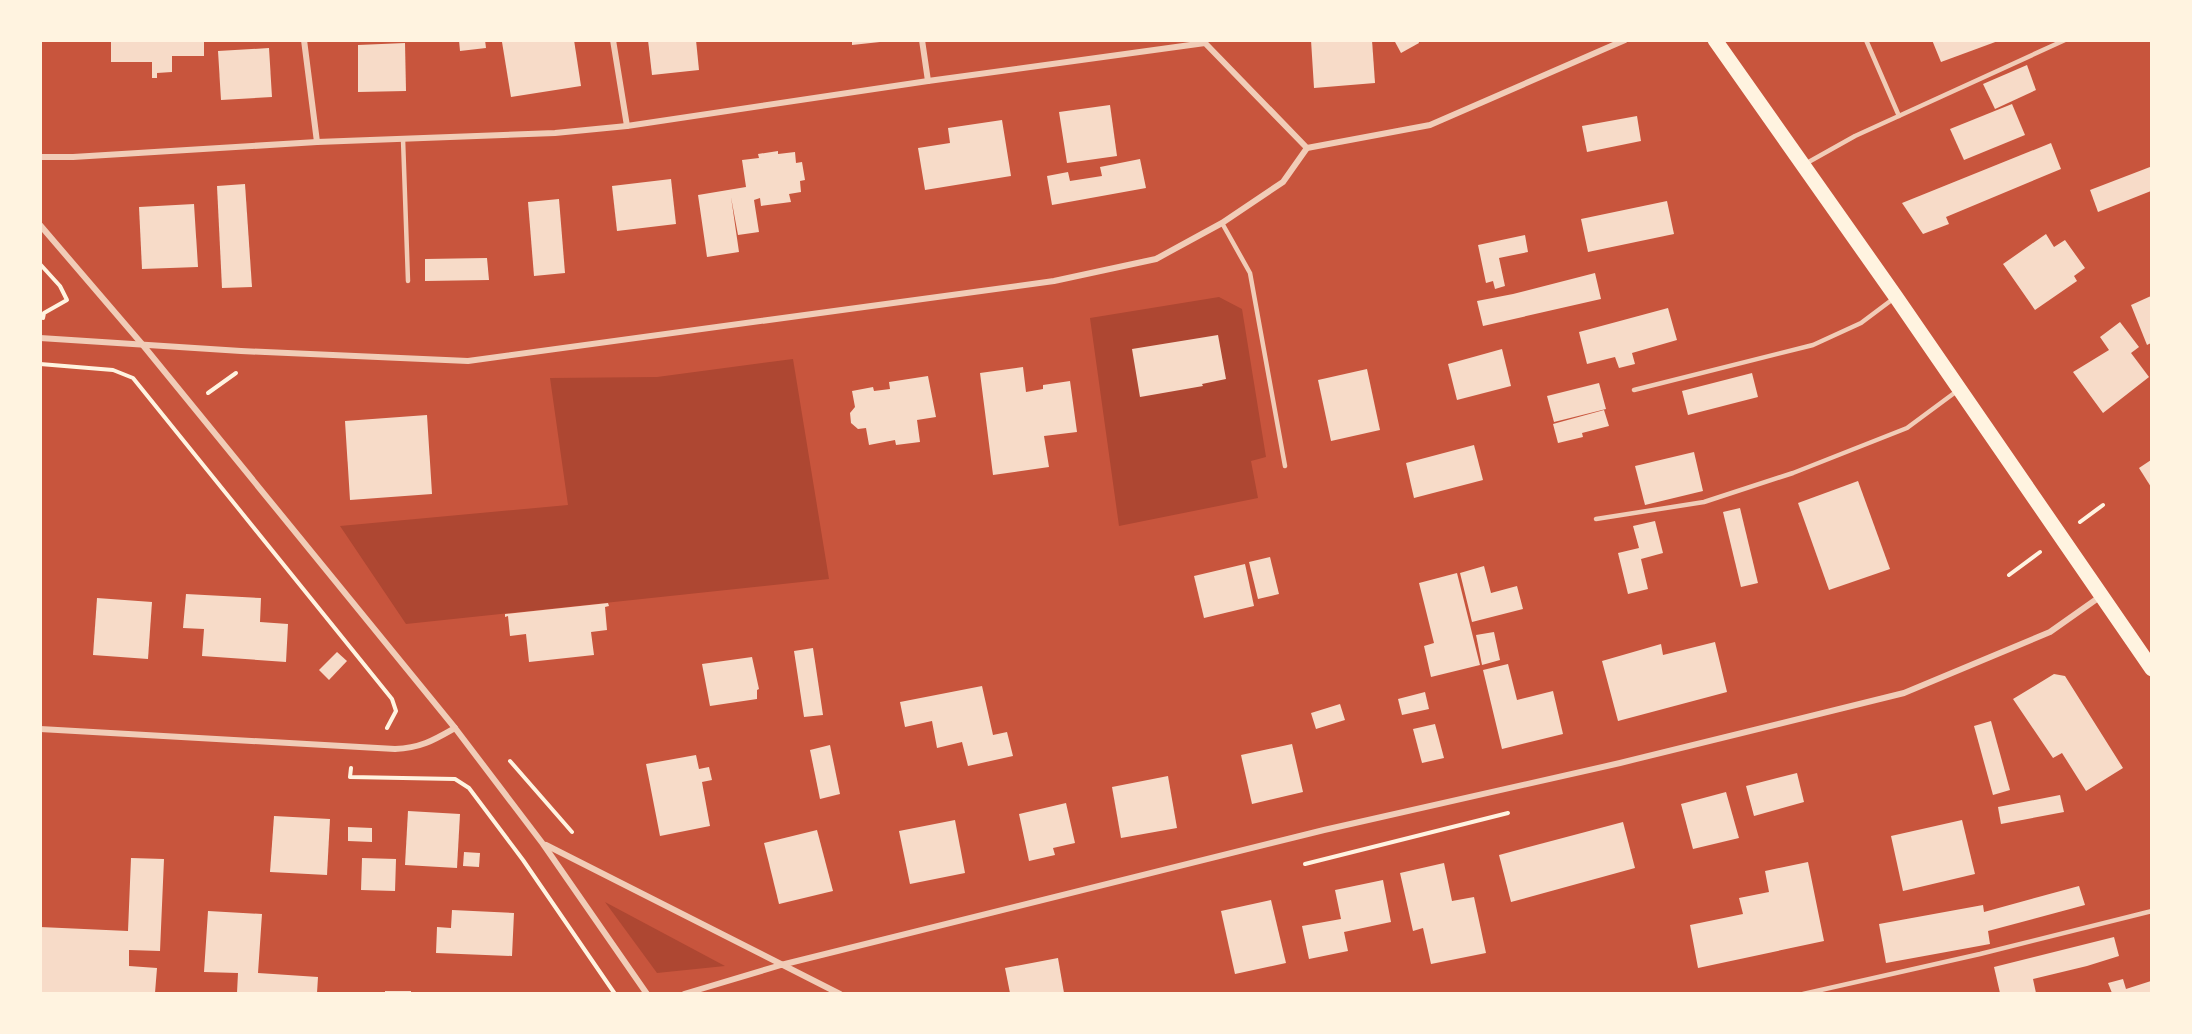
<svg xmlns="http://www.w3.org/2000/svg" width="2192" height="1034" font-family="Quicksand,sans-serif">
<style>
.green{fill:#ae4732}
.building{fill:#f7dbc8}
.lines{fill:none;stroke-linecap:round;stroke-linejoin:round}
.path{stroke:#fff3e0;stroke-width:4}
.service{stroke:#f1ccb7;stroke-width:4.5}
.minor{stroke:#f1ccb7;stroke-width:6}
.primary{stroke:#fff3e0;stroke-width:15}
</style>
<rect width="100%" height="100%" fill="#c8553d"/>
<g class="green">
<path d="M1219,297l23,12 24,148 -15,4 7,37 -139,28 -29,-208z"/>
<path d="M793,359l36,220 -423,45 -66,-98 228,-21 -18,-127 107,-1z"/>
<path d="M605,902l120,64 -68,7z"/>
</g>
<g class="building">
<path d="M111,40h93v16h-32v16l-15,1v5h-5v-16h-41z"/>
<path d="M459,40h26l1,8 -26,3z"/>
<path d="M510,40h64l7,46 -70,11 -9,-55z"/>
<path d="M648,40h48l3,30 -47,5z"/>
<path d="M852,40h28v2l-28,3z"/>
<path d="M1311,40h61l3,43 -61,5z"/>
<path d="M1394,40h24l1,3 -18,10z"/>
<path d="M1932,40h66v1l-57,21z"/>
<path d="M405,43l1,48 -48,1v-47z"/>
<path d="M269,48l3,49 -51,3 -3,-49z"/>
<path d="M2027,65l9,25 -41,19 -12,-25z"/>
<path d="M2012,104l13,31 -61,25 -14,-31z"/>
<path d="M1110,105l7,51 -50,7 -8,-51z"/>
<path d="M1637,116l4,25 -54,11 -5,-26z"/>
<path d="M1002,120l9,56 -86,14 -7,-42 32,-5 -2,-15z"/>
<path d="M2051,143l10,26 -115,48 3,7 -26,10 -21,-31z"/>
<path d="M778,151v3l17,-2 1,11 6,-1 3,18 -5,1 1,11 -12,2 2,8 -30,4 -1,-8 -6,2 5,32 -21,3 -7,-38 8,55 -32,5 -9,-62 48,-8 -4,-27 17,-2 -1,-4z"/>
<path d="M1140,159l6,29 -94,17 -5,-29 21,-4 2,9 32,-5 -2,-9z"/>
<path d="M2150,167l1,24 -53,21 -8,-22z"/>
<path d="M671,179l5,45 -59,7 -5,-45z"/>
<path d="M245,184l7,103 -30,1 -5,-102z"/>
<path d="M559,199l6,74 -31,3 -6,-74z"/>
<path d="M1667,201l7,33 -86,18 -7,-33z"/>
<path d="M194,204l4,63 -56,2 -3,-62z"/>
<path d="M2046,234l8,13 11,-7 20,28 -11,8 3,5 -42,29 -32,-46z"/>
<path d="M1525,235l3,17 -29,6 6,28 -10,3 -2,-8 -7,2 -8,-38z"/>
<path d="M487,258l2,22 -64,1v-22z"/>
<path d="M1595,273l6,26 -118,27 -6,-25 36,-7z"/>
<path d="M2151,296v47l-4,2 -16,-40z"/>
<path d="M1668,308l9,32 -45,13 3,11 -16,4 -4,-11 -28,7 -8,-32z"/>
<path d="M2120,322l19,25 -8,6 18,24 -46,36 -30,-41 36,-22 -9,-13z"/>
<path d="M1218,335l8,44 -24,5 1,2 -63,11 -8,-48z"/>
<path d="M1502,349l9,37 -54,14 -9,-36z"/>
<path d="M1023,367l3,25 17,-3v-4l27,-4 7,51 -33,4 5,31 -56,8 -13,-102z"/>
<path d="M1367,369l13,61 -49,11 -13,-61z"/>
<path d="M1752,373l6,24 -70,18 -6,-24z"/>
<path d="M928,376l8,41 -19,3 3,22 -24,3 -1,-5 -26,5 -3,-17 -8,1 -7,-6 -1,-10 5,-6 -3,-16 21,-4 1,4 16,-2 -1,-7z"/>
<path d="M1599,383l7,26 -52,13 -7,-26z"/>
<path d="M1604,410l5,16 -27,7 1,4 -25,6 -5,-19z"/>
<path d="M427,415l5,79 -82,6 -5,-79z"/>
<path d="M1474,445l9,35 -69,18 -8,-35z"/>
<path d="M1694,452l9,39 -58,14 -10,-39z"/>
<path d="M2151,460v27l-12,-19z"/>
<path d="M1858,481l32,88 -61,21 -31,-87z"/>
<path d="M1740,508l18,75 -17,4 -18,-75z"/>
<path d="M1655,521l8,32 -22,6 7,30 -20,5 -10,-41 21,-5 -6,-22z"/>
<path d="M1270,557l9,37 -21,5 -9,-37z"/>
<path d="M1245,564l9,42 -50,12 -10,-42z"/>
<path d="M1484,566l7,27 26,-7 6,23 -51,13 -12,-49z"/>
<path d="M1457,573l23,92 -49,12 -7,-31 10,-3 -15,-60z"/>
<path d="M186,594l75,4 -1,24 28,2 -2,38 -84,-6 2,-27 -21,-1z"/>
<path d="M97,598l55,4 -4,57 -55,-4z"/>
<path d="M608,603l1,3 -4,1 2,23 -16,2 3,23 -65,7 -3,-28 -16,2 -2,-20 -3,1v-3z"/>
<path d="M1494,632l6,28 -18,5 -6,-30z"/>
<path d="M1715,642l12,50 -109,29 -16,-60 59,-17 2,11z"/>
<path d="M813,648l10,67 -19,2 -10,-66z"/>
<path d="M337,652l10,9 -18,19 -10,-10z"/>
<path d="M752,657l7,32 -2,1v9l-47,7 -8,-42z"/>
<path d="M1508,664l9,36 36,-9 10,43 -61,15 -19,-79z"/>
<path d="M2054,674l11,2 58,92 -37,23 -24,-38 -9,5 -40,-59z"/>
<path d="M982,686l11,49 14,-3 6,24 -45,10 -6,-24 -25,6 -5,-27 -27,6 -5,-25z"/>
<path d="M1425,692l4,17 -27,6 -4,-16z"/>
<path d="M1340,704l5,16 -29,9 -5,-16z"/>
<path d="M1991,721l19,69 -17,5 -19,-69z"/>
<path d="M1435,724l9,34 -22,5 -9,-34z"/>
<path d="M1292,744l11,48 -51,12 -11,-49z"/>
<path d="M830,745l10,49 -20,5 -10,-49z"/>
<path d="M696,755l3,14 10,-2 3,13 -10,2 8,44 -50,10 -14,-72z"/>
<path d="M1797,773l7,29 -50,14 -8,-30z"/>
<path d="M1168,776l9,52 -56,10 -9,-51z"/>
<path d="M1726,792l13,46 -46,11 -12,-45z"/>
<path d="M2060,795l4,17 -63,12 -3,-17z"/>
<path d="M1066,803l9,40 -22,5 2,7 -26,6 -10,-47z"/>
<path d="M408,811l52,3 -3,54 -52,-3z"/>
<path d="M274,816l56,3 -3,56 -57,-3z"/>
<path d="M955,820l10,53 -55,11 -11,-53z"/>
<path d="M1962,820l13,54 -72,17 -12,-55z"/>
<path d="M1623,822l12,46 -124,34 -12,-47z"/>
<path d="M348,827l24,1v14l-24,-1z"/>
<path d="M817,830l16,61 -54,13 -15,-61z"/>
<path d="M464,852l16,1 -1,14 -16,-1z"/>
<path d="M131,858l33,1 -4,92 -31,-1v16l28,2 -2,25h-115v-66l88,4z"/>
<path d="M362,858l34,1 -1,32 -34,-1z"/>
<path d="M1808,862l16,79 -126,27 -8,-43 53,-11 -4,-16 30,-6 -4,-21z"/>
<path d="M1444,863l8,38 22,-4 12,56 -55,11 -8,-36 -10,3 -13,-58z"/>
<path d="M1383,880l8,42 -47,10 4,19 -39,8 -7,-33 39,-7 -6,-29z"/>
<path d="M2079,886l6,19 -97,26 2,13 -104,19 -7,-39 104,-19 1,7z"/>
<path d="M1271,900l15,63 -51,11 -14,-63z"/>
<path d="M452,910l62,3 -2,43 -76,-3 1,-26 14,1z"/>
<path d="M208,911l54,3 -4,59 60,4 -1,16h-80l1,-20 -34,-1z"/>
<path d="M2114,937l5,19 -32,10 -54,13 3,14h-36l-6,-26z"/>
<path d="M1058,958l6,35h-54l-5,-25z"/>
<path d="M2123,979l3,10 25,-8v12h-39l-4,-10z"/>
<rect x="385" y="991" width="26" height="2"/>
</g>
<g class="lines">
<g class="path">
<path d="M40,264l20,22 7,14 -23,13 -1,5"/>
<path d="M40,364l73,6 20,8 259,321 4,12 -9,17"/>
<path d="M208,393l28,-20"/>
<path d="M2080,522l23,-17"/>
<path d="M2009,575l31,-23"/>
<path d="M510,761l62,71"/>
<path d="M351,768l-1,9 105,2 14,9 54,72 92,134"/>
<path d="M1305,864l203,-51"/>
</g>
<g class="service">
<path d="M1866,40l33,76"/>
<path d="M403,139l5,142"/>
<path d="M1805,164l50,-28 210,-96"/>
<path d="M1222,223l28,50 35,193"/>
<path d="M1634,390l179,-45 48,-22 32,-24"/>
<path d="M1596,519l108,-17 89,-29 114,-45 50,-37"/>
<path d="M1803,994l177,-40 172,-43"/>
</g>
<g class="minor">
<path d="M304,40l13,102"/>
<path d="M613,40l14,86"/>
<path d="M922,40l6,41"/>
<path d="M40,157h33l244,-15 238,-9 72,-7 301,-45 277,-38 102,105 123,-23 195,-85"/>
<path d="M40,225l102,119 313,384 88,116 104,150"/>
<path d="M40,338l201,13 227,10 586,-80 102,-22 66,-36 61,-41 24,-34"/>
<path d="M40,729l355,20c26,-1 39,-9 60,-21"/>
<path d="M546,845l294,149"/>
<path d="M684,994l97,-29 543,-135 296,-67 284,-70 146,-61 51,-36"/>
</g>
<path class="primary" d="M1715,40l181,257 256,372"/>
</g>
<rect width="2192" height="1034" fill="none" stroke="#fff3e0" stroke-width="84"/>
</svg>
